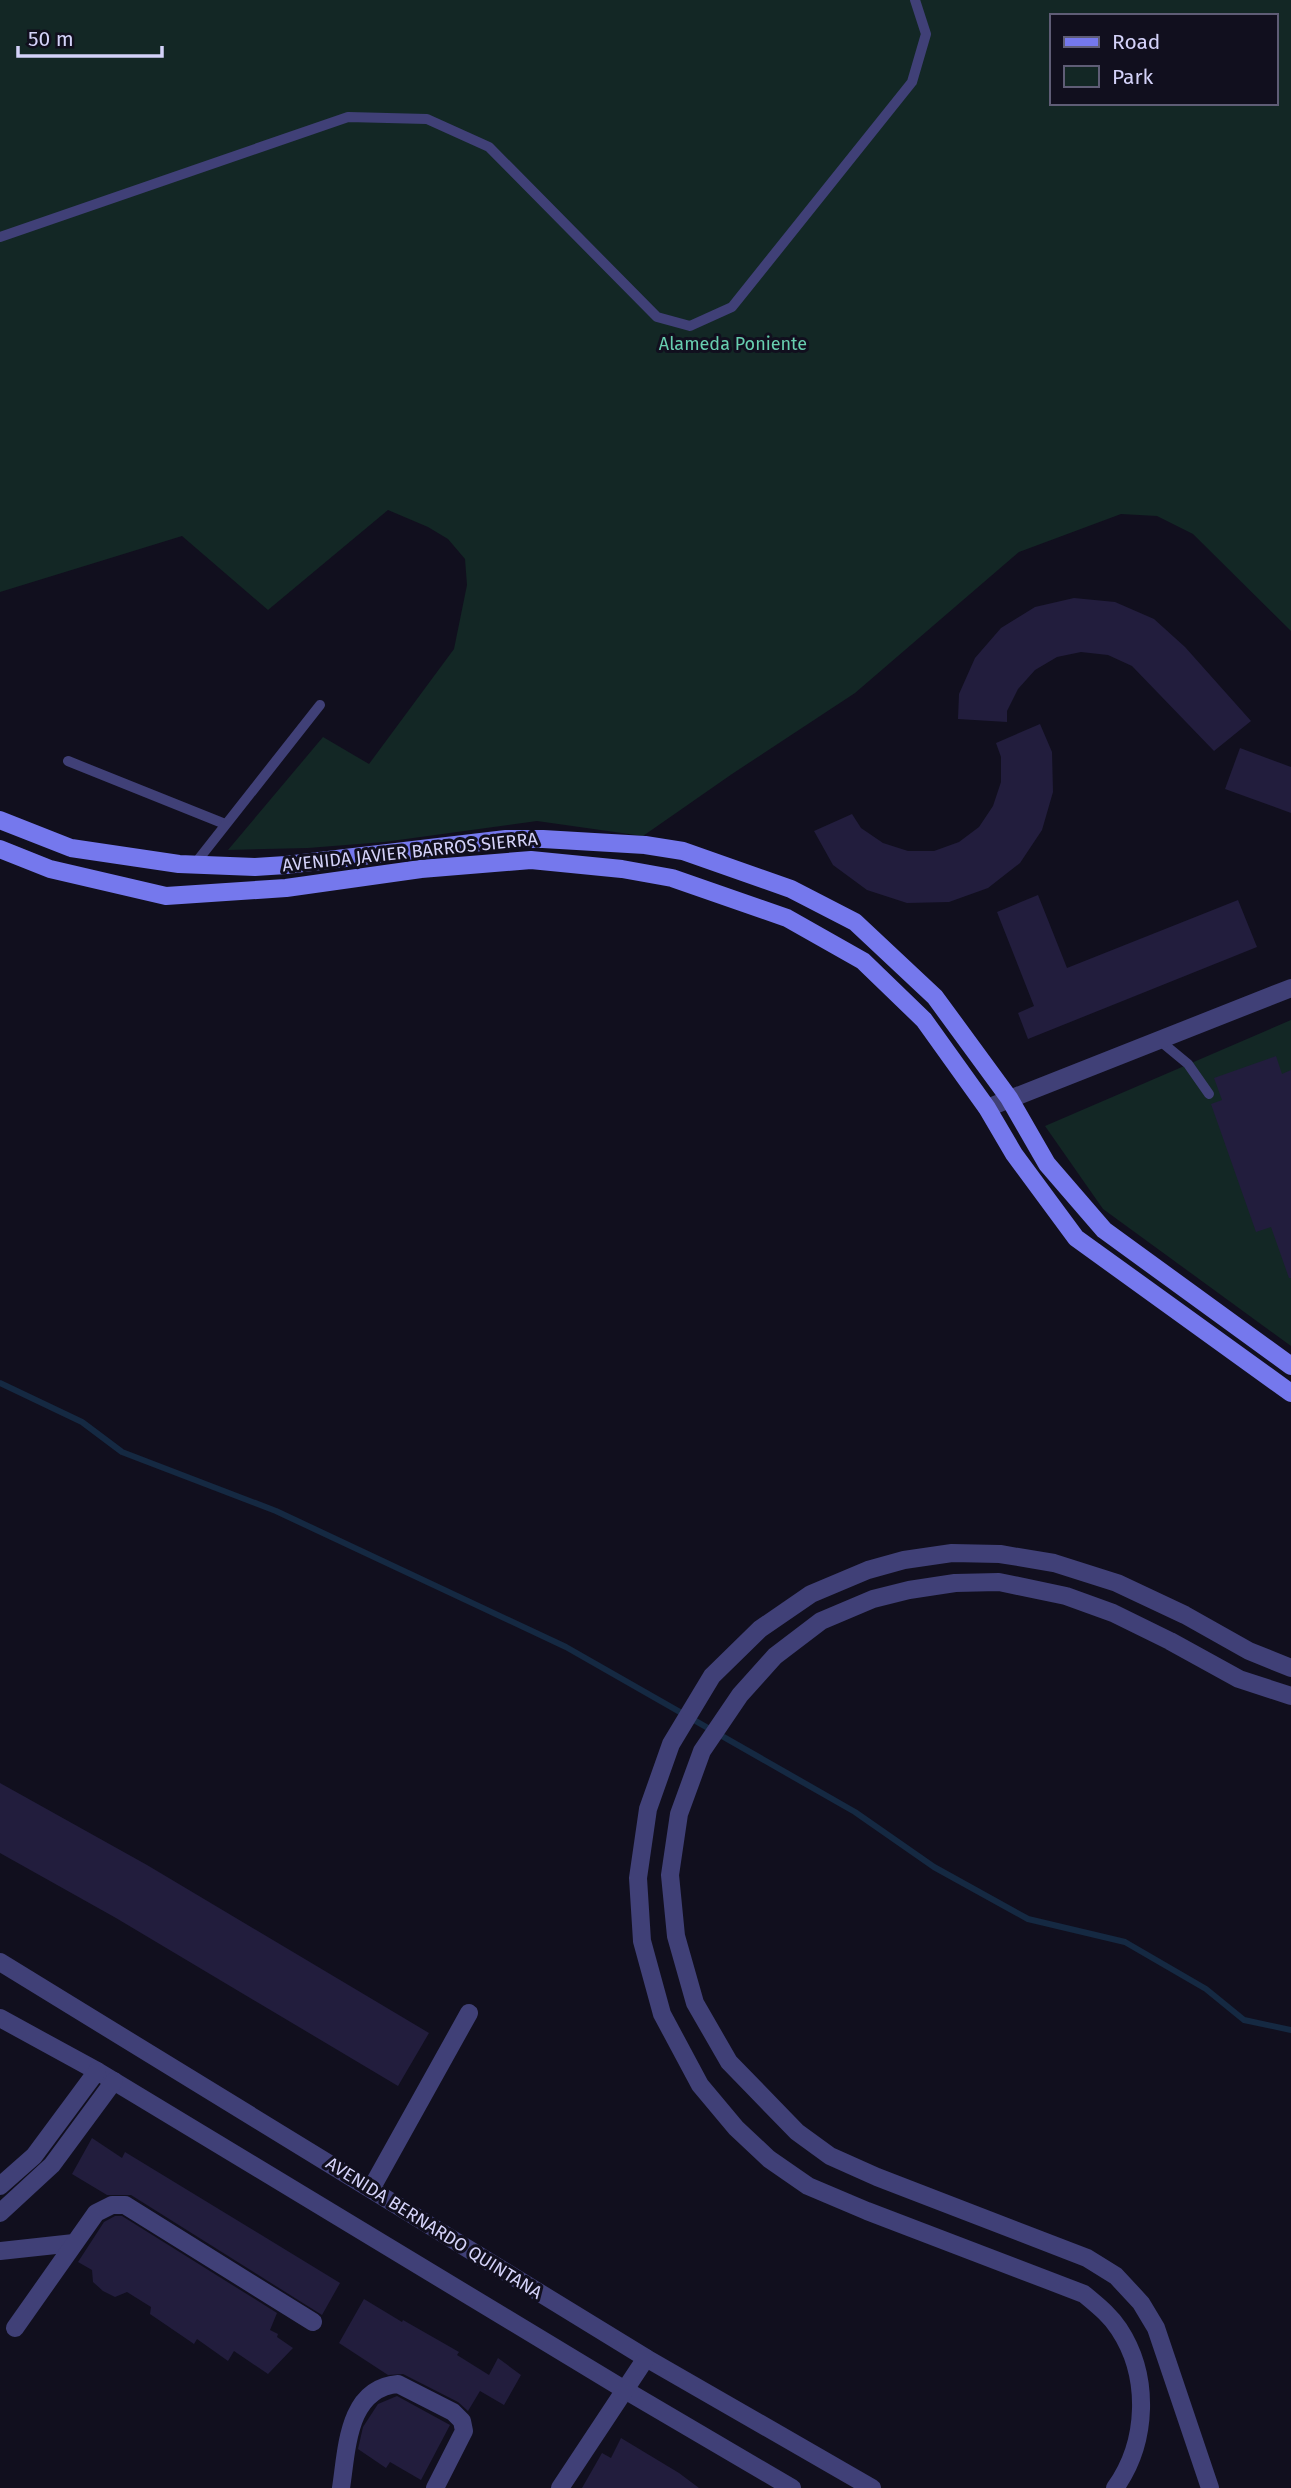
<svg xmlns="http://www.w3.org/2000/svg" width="1291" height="2488" font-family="'Fira Sans',sans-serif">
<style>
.green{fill:#132725;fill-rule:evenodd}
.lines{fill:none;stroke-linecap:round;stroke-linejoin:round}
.stream{stroke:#152942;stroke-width:6}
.building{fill:#221d3d}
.lane{stroke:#404077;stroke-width:10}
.street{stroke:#404077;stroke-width:18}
.secondary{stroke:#7578ed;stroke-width:18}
.labels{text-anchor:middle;stroke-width:6;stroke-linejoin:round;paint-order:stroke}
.park-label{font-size:18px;fill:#68cfb0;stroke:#110f1e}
.street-label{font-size:18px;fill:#d4d2f9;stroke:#110f1e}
</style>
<rect width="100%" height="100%" fill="#110f1e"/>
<g class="green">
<path d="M0,0h1291v631l-98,-97 -36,-18 -36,-2 -102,38 -164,141 -123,81 -89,62 -106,-15 -153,21 -76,6 -80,2 95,-113 46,27 85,-115 13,-64 -2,-26 -17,-20 -20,-12 -40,-17 -120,100 -86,-74 -182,56zM1051,16h224v87h-224z"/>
<path d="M1291,1020v326l-188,-137 -58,-83z"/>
</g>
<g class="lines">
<path class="stream" d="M0,1383l82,39 40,30 154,59 290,136 289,165 79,55 94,52 97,23 81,47 38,31 47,10"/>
</g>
<g class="building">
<path d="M1074,598l41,4 39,17 31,28 66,74 -37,30 -82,-85 -24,-11 -27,-3 -24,5 -22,13 -17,19 -11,22v11l-49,-3 1,-25 16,-36 26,-30 34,-21z"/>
<path d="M1040,724l12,28 1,40 -11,38 -22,33 -32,25 -39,14 -42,1 -40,-13 -34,-25 -19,-34 38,-17 9,14 22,15 25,8h26l25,-9 20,-15 14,-21 8,-24v-25l-5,-14z"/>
<path d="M1240,748l51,19v46l-66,-24z"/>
<path d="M1038,895l29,73 171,-68 19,47 -229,92 -10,-26 16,-7 -37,-94z"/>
<path d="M1276,1056l6,18 9,-4v208h-2l-18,-51 -15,5 -45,-128 11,-4 -8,-22z"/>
<path d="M0,1783l147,82 282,168 -31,53 -282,-168 -116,-65z"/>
<path d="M92,2138l30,20 3,-6 215,131 -18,32 -191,-120h-24l-35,-21z"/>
<path d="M115,2216h7l155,97 -7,17 8,4 -1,3 16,11 -25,26 -34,-23 -6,10 -31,-22 -3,5 -44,-30 1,-7 -24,-15 -12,5 -12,-6 -10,-9 -1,-12 -14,-8 26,-40z"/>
<path d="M364,2299l38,23 1,-2 56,32 -2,3 32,20 9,-17 23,17 -17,30 -24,-14 -12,20 -10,-9 -55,-28 -15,1 -49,-32z"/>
<path d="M397,2396l53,29 -29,55 -31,-18 -4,6 -28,-19 5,-22 15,-23z"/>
<path d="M621,2438l58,35 20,15h-117l20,-35 9,5z"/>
</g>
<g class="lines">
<g class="lane">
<path d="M0,237l348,-120 79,2 62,28 168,170 33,9 42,-19 180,-225 14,-48 -11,-34"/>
<path d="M68,761l157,63"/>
<path d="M194,865l126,-160"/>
<path d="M1159,1040l29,24 21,30"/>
</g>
<g class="street">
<path d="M987,1108l304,-120"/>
<path d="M0,1962l646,396 226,130"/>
<path d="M0,2018l97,53 528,319 167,98"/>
<path d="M0,2186l34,-30 63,-85"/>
<path d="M371,2189l98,-176"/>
<path d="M0,2213l52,-48 62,-84"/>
<path d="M0,2251l74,-8"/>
<path d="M15,2328l81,-115 16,-8h13l188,117"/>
<path d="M341,2488c6,-38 6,-100 57,-104l55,28 9,9 2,10 -29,57"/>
<path d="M560,2488l86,-130"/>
<path d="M1115,2488c33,-46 35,-112 4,-159 -9,-14 -22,-24 -35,-35l-217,-83 -59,-25 -39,-27 -33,-31 -36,-43 -38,-71 -20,-73 -4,-63 10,-69 23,-65 41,-68 48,-47 51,-35 57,-24 36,-10 48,-7 48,1 54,9 63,20 68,32 64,36 42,17"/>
<path d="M1210,2488l-54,-160 -15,-25 -25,-27 -29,-18 -210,-81 -47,-21 -33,-24 -68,-70 -34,-59 -19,-67 -6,-61 9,-61 23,-63 38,-56 35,-39 46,-35 52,-22 36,-9 46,-7 44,-1 67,14 47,17 57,28 69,38 52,17"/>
</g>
<g class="secondary">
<path d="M0,820l71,28 108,16 76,3 31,-2 220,-26h37l102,6 38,6 108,38 64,33 80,75 74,101 38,66 57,66 187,136"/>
<path d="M0,849l50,20 116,27 120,-8 135,-19 110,-9 91,9 50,9 115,40 76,43 61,59 63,88 27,46 62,84 215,155"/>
</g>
</g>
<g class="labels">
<g class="park-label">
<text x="733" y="350">Alameda Poniente</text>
</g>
<g class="street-label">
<text transform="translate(410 852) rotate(-6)" y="6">AVENIDA JAVIER BARROS SIERRA</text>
<text transform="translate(434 2228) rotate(32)" y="6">AVENIDA BERNARDO QUINTANA</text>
</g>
</g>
<rect x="1050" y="14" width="228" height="91" fill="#110f1e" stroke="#5f5d76" stroke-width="2"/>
<rect x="1064" y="37" width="35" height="10" fill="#7578ed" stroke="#5f5d76" stroke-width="2"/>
<text x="1112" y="49" font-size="21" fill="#d4d2f9">Road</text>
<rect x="1064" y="66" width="35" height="21" fill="#132725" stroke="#5f5d76" stroke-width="2"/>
<text x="1112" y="84" font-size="21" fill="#d4d2f9">Park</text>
<path d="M18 46v10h144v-10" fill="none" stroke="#d4d2f9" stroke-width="3.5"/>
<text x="28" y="46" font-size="21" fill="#d4d2f9" stroke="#110f1e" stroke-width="5" paint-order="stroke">50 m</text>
</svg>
